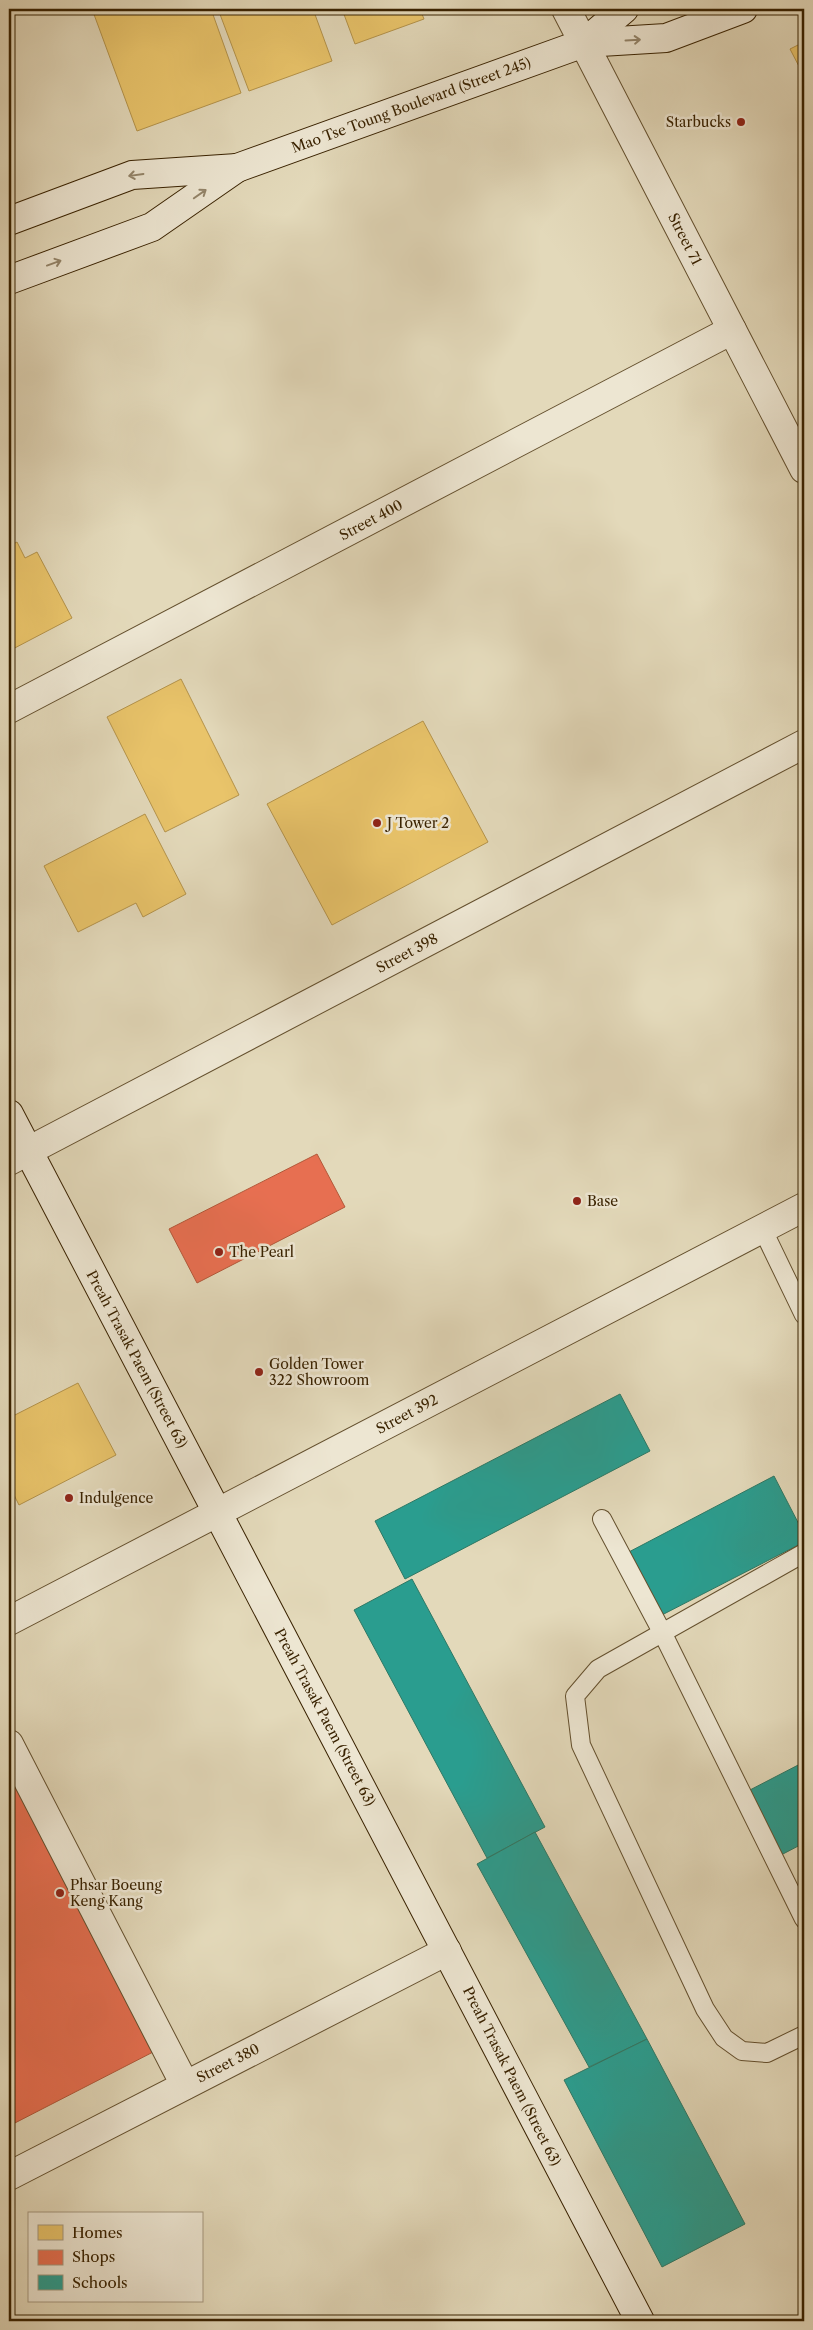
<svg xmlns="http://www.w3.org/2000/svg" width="813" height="2330" font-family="'Libre Caslon Text',serif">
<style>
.homes{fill:#e9c46a;stroke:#b4934a}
.shops{fill:#e76f51;stroke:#b35839}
.schools{fill:#2a9d8f;stroke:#2e7864}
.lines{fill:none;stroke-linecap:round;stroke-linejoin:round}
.lane-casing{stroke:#64502e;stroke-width:20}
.street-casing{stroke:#64502e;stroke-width:30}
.secondary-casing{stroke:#392200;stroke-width:30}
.lane{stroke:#ede6d2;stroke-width:18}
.street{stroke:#ede6d2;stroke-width:28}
.secondary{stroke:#ede6d2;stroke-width:28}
.oneway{stroke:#938469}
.poi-dot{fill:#8f2418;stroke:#ede6d2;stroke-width:2}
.labels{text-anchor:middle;stroke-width:5;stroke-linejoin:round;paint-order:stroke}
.street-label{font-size:14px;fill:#392200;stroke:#ede6d2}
.poi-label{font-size:14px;fill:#392200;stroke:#ede6d2;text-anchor:start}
</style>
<rect width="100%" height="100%" fill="#e3d9ba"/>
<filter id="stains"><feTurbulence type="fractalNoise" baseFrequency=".004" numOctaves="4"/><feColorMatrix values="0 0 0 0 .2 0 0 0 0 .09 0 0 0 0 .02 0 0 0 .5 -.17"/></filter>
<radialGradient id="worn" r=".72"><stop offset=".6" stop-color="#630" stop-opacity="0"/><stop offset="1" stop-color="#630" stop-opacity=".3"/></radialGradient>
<g class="homes">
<path d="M92,9h119l30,84 -104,38z"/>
<path d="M218,9h95l19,52 -83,30z"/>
<path d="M342,9h78l4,10 -69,25z"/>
<path d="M804,42v34l-14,-27z"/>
<path d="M17,542l8,16 12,-6 35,66 -63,33v-105z"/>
<path d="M181,679l58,116 -74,37 -58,-115z"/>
<path d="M423,721l65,121 -156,83 -65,-121z"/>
<path d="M145,814l41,80 -43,23 -7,-14 -58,29 -34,-66z"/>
<path d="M78,1383l38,72 -97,50 -10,-20v-67z"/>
</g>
<g class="shops">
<path d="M317,1154l28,53 -148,76 -28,-54z"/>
<path d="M9,1766l148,284 -148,76z"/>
</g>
<g class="schools">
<path d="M620,1394l30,57 -245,128 -30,-58z"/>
<path d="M774,1476l30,58v8l-146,75 -33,-63z"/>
<path d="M412,1579l133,248 -58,31 -133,-248z"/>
<path d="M804,1762v81l-23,12 -33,-64z"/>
<path d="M535,1832l112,207 -58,28 -112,-203z"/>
<path d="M804,1881v23l-9,-18z"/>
<path d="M647,2039l98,185 -83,43 -98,-187z"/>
</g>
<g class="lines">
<g class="lane-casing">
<g id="lane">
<path d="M762,1228l42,87"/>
<path d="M602,1519l60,113 142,287"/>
<path d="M804,1553l-206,116 -23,27 6,49 124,264 19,29 18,13 25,2 37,-18"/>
</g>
</g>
<g class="street-casing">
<g id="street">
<path d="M566,9l238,460"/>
<path d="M9,709l723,-379"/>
<path d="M9,1161l795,-417"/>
<path d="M9,1621l795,-414"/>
<path d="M9,1744l176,341"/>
<path d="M9,2176l438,-225"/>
</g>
</g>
<g class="secondary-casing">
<g id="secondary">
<path d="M584,43l40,-34"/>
<path d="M9,221l123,-46 105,-7"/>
<path d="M9,280l143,-53 85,-59 347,-125 82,-5 77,-29"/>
<path d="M9,1114l631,1207"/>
</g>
</g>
<use href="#lane" class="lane"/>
<use href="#street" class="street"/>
<use href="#secondary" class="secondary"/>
</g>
<defs><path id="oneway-shaft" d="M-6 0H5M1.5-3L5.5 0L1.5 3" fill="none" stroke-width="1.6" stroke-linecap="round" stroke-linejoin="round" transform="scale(1.25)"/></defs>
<g class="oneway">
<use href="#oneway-shaft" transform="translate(633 40) rotate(-3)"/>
<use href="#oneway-shaft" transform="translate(136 175) rotate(172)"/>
<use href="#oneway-shaft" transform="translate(200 194) rotate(-35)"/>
<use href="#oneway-shaft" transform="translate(54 263) rotate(-20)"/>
</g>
<g class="poi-dot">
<circle cx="741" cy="122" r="5"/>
<circle cx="377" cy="823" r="5"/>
<circle cx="577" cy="1201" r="5"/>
<circle cx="219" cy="1252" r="5"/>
<circle cx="259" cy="1372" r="5"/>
<circle cx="69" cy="1498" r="5"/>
<circle cx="60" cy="1893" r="5"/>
</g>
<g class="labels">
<g class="street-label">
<text transform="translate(411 105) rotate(-20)" y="5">Mao Tse Toung Boulevard (Street 245)</text>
<text transform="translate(685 239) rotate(63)" y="5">Street 71</text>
<text transform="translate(371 520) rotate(-28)" y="5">Street 400</text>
<text transform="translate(407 953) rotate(-28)" y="5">Street 398</text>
<text transform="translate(137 1359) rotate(62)" y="5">Preah Trasak Paem (Street 63)</text>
<text transform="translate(407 1414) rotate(-28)" y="5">Street 392</text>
<text transform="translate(325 1717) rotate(62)" y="5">Preah Trasak Paem (Street 63)</text>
<text transform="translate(228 2063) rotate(-27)" y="5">Street 380</text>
<text transform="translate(512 2076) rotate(63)" y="5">Preah Trasak Paem (Street 63)</text>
</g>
<g class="poi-label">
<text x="731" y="127" text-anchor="end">Starbucks</text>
<text x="387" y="828">J Tower 2</text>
<text x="587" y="1206">Base</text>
<text x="229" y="1257">The Pearl</text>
<text x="269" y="1369">Golden Tower<tspan x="269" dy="16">322 Showroom</tspan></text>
<text x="79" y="1503">Indulgence</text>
<text x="70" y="1890">Phsar Boeung<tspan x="70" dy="16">Keng Kang</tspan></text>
</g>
</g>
<rect width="813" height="2330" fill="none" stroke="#e3d9ba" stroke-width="30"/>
<rect x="10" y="10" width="793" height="2310" fill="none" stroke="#392200" stroke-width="2.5"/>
<rect x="15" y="15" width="783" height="2300" fill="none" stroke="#392200"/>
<rect x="28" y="2212" width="175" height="90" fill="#ede6d2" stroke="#a5987e"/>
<rect x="38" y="2225" width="25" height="15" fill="#e9c46a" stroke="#a5987e"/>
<text x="72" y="2238" font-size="15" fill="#392200">Homes</text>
<rect x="38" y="2250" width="25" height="15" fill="#e76f51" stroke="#a5987e"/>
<text x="72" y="2262" font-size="15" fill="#392200">Shops</text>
<rect x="38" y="2275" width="25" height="15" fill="#2a9d8f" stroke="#a5987e"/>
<text x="72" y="2288" font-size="15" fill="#392200">Schools</text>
<rect width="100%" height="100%" filter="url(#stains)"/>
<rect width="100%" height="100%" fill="url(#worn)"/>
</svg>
